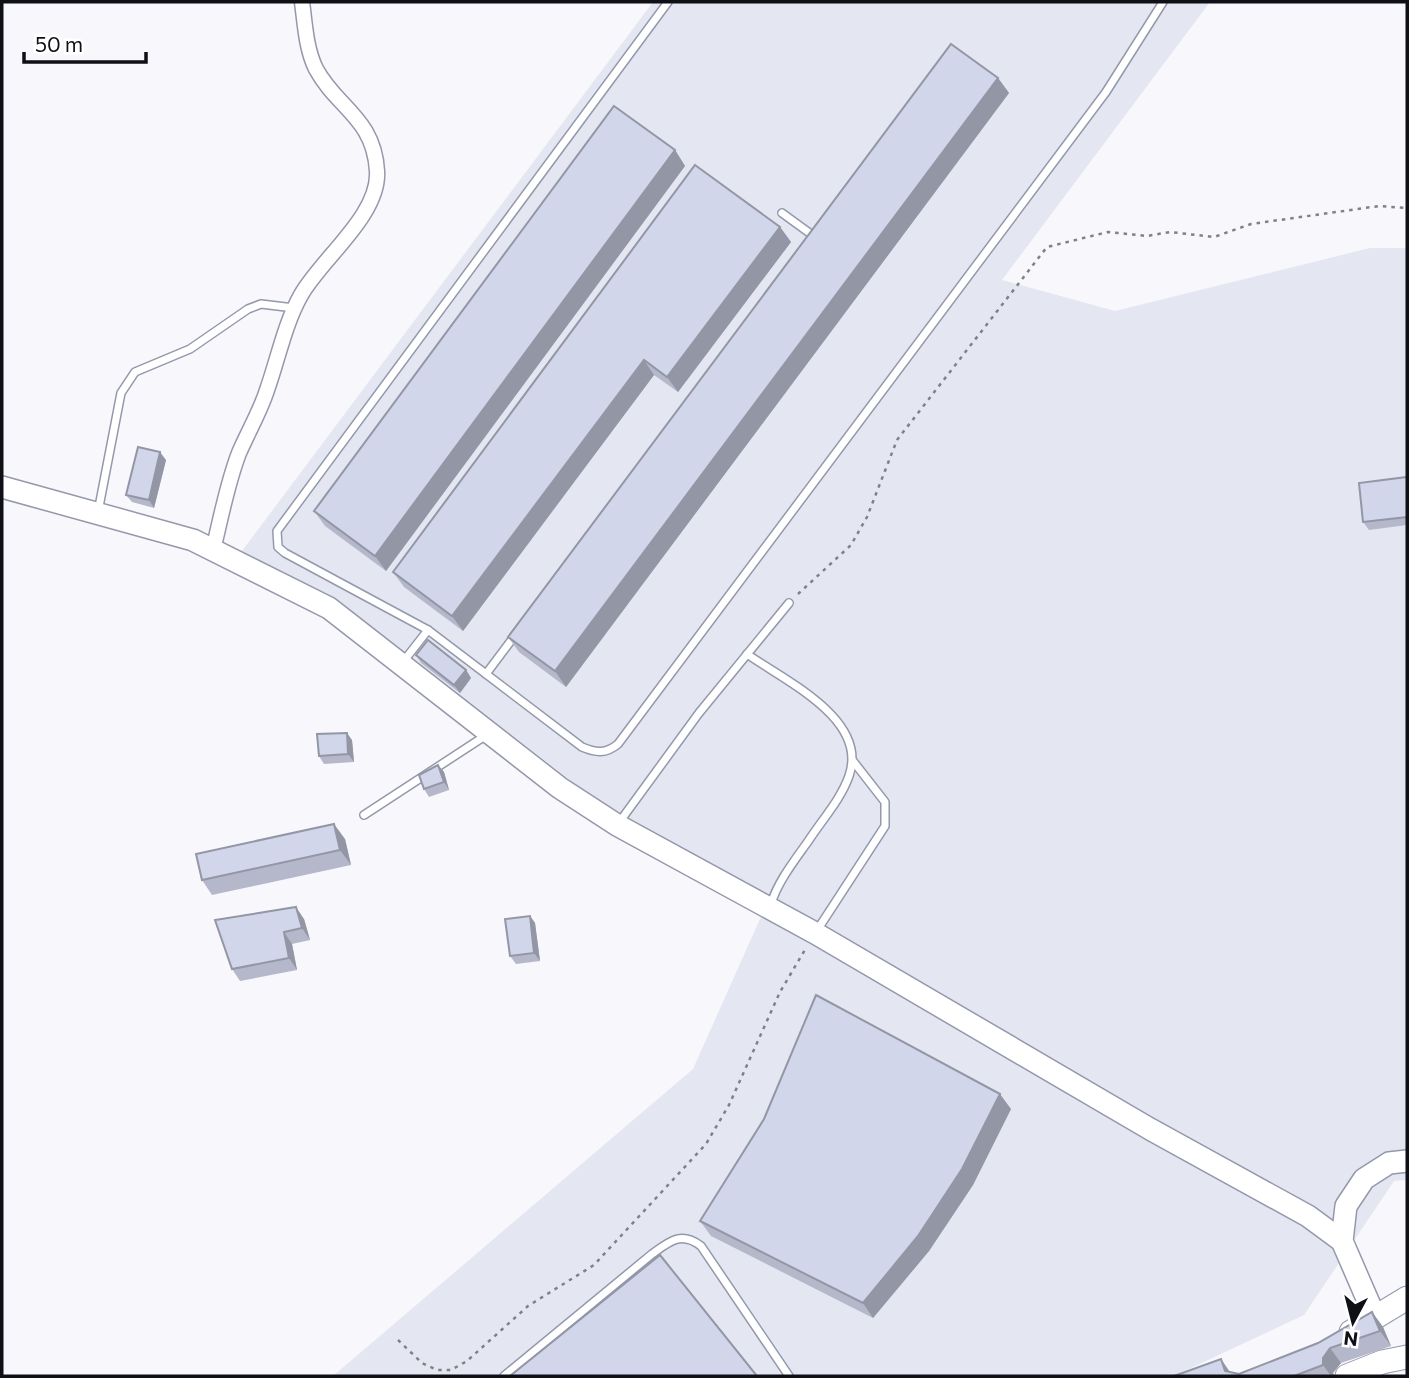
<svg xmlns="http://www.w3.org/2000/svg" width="1409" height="1378" font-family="Commissioner,sans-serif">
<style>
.built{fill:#e4e7f2}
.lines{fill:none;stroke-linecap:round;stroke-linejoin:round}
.lane-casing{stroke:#9498ab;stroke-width:10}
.street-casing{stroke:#9498ab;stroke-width:17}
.secondary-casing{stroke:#9498ab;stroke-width:24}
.primary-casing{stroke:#9498ab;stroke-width:25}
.path{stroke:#808187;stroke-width:2.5;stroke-dasharray:3.5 5;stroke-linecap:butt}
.lane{stroke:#fff;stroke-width:7}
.street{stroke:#fff;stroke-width:14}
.secondary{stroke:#fff;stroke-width:21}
.primary{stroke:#fff;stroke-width:23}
.wall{fill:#b5b8ca}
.shaded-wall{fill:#9396a4}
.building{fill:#d2d6eb;stroke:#9396a4;stroke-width:2}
</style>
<rect width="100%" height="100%" fill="#f7f7fc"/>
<path class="built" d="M653,2h557l-208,278 113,31 255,-63h37v932l-13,1 -90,134 -130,61h-841l360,-307 75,-168 -184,-110 -192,-149 -65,-43 -88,-44z"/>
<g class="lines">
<g class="lane-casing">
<g id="lane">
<path d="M782,213l33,24 -2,2"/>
<path d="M98,512l23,-119 14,-21 55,-23 58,-40 13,-5 33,4"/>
<path d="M428,630l-143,-77 -7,-6 -1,-16 391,-529"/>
<path d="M747,654c38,27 122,65 102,122 -8,23 -27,44 -40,64 -14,20 -31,41 -38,64"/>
<path d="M403,662l25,-32 58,44 30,-40"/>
<path d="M486,674l96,73c14,6 24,7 36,-3l488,-652 57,-90"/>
<path d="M364,815l124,-81"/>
<path d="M618,824l81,-111 90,-110"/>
<path d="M816,932l69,-106v-24l-32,-41"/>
<path d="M504,1376l148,-122c18,-13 29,-23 49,-8l88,130"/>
</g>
</g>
<g class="street-casing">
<path id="street" d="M213,550c8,-32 14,-66 26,-97 9,-21 21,-41 28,-63 11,-31 18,-67 34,-95 20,-36 79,-80 76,-124 -3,-53 -40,-63 -61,-102 -10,-20 -11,-45 -14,-67"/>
</g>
<g class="secondary-casing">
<g id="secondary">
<path d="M2,487l191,53 136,68 231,180 57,37 198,108 335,196 158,87 34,25"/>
<path d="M1375,1317l-33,-76 4,-35 18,-27 25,-16 18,-2"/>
</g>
</g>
<g class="primary-casing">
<g id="primary">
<path d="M1351,1332l56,-34"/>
<path d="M1347,1376l35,-14 25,-5"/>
</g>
</g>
<g class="path">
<path d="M798,594l53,-49 16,-28 30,-77 150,-193 61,-15 39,4 23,-4 44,5 37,-13 128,-18 28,2"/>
<path d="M398,1340l24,23 15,7h14l16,-9 61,-55 66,-41 112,-121 23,-39 51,-113 26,-44"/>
</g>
<use href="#lane" class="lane"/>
<use href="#street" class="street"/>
<use href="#secondary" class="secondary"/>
<use href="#primary" class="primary"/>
</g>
<g class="wall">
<path d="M998,78l11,15 -443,594 -47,-35 -11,-15z"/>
<path d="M675,150l10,16 -299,405 -61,-45 -11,-15z"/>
<path d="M780,227l11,15 -113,150 -24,-17 -191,256 -59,-44 -11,-15z"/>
<path d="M166,460l-12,48 -22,-6 -6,-7z"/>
<path d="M1407,477v48l-38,5 -6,-8z"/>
<path d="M416,655l50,15 5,8 -11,15 -39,-30z"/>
<path d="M352,740l2,22 -30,2 -5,-8z"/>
<path d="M438,765l6,7 5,18 -20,7 -5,-8z"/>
<path d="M345,839l6,26 -139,30 -10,-15z"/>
<path d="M530,916l5,7 5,38 -24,3 -6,-8z"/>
<path d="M304,919l6,21 -18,4 5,26 -57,11 -8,-12 -17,-49z"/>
<path d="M1011,1109l-38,76 -44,66 -56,67 -162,-82 -11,-15z"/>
<path d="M1372,1312l11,15 8,19 -50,17 -8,10 1,3h-160l47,-17 9,13 9,2 79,-31z"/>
</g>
<g class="shaded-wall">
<path d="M998,78l11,15 -443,594 -11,-16z"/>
<path d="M675,150l10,16 -299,405 -11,-15z"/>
<path d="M780,227l11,15 -113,150 -11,-15z"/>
<path d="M644,360l10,15 -191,256 -11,-15z"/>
<path d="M160,452l6,8 -12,48 -5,-8z"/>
<path d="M466,670l5,8 -11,15 -6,-8z"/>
<path d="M347,733l5,7 2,22 -6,-8z"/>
<path d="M438,765l6,7 5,18 -5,-8z"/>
<path d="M334,824l11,15 6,26 -11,-15z"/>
<path d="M296,907l8,12 6,21 -8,-12z"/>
<path d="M530,916l5,7 5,38 -6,-8z"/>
<path d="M284,932l8,12 5,26 -8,-12z"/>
<path d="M1000,1094l11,15 -38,76 -44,66 -56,67 -10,-15z"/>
<path d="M1372,1312l11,15 8,19 -11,-15z"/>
<path d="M1330,1348l11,15 -8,10 1,3h-3l-8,-11v-7z"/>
<path d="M1221,1359l10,15 -6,-3z"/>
</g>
<g class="building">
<path d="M951,44l47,34 -443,593 -47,-34z"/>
<path d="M614,106l61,44 -300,406 -61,-45z"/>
<path d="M695,165l85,62 -113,150 -23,-17 -192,256 -59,-44z"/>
<path d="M138,447l22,5 -11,48 -23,-5z"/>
<path d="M1407,477v40l-44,5 -4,-39z"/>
<path d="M428,640l38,30 -12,15 -38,-30z"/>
<path d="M347,733l1,21 -29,2 -2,-22z"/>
<path d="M438,765l6,17 -20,7 -5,-14z"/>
<path d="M334,824l6,26 -138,30 -6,-26z"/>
<path d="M296,907l6,21 -18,4 5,26 -57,11 -17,-49z"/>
<path d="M530,916l4,37 -24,3 -5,-37z"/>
<path d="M816,995l184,99 -38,75 -44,67 -55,67 -163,-82 64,-102z"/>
<path d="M660,1255l97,121h-247z"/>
<path d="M1372,1312l8,19 -50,17 -7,10v7l-29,11h-120l47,-17 4,12 14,3 79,-31z"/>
</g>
<rect width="1409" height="1378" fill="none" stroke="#0e1016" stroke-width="7"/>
<g transform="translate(1353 1322) rotate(187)" stroke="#ffffff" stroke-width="5" paint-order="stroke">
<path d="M0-5L12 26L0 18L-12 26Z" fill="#0e1016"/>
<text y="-10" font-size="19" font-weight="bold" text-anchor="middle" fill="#0e1016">N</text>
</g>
<path d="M24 52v10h122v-10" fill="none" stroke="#0e1016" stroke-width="3.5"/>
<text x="35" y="52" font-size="21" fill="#0e1016" stroke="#ffffff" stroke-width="5" paint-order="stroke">50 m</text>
</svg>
